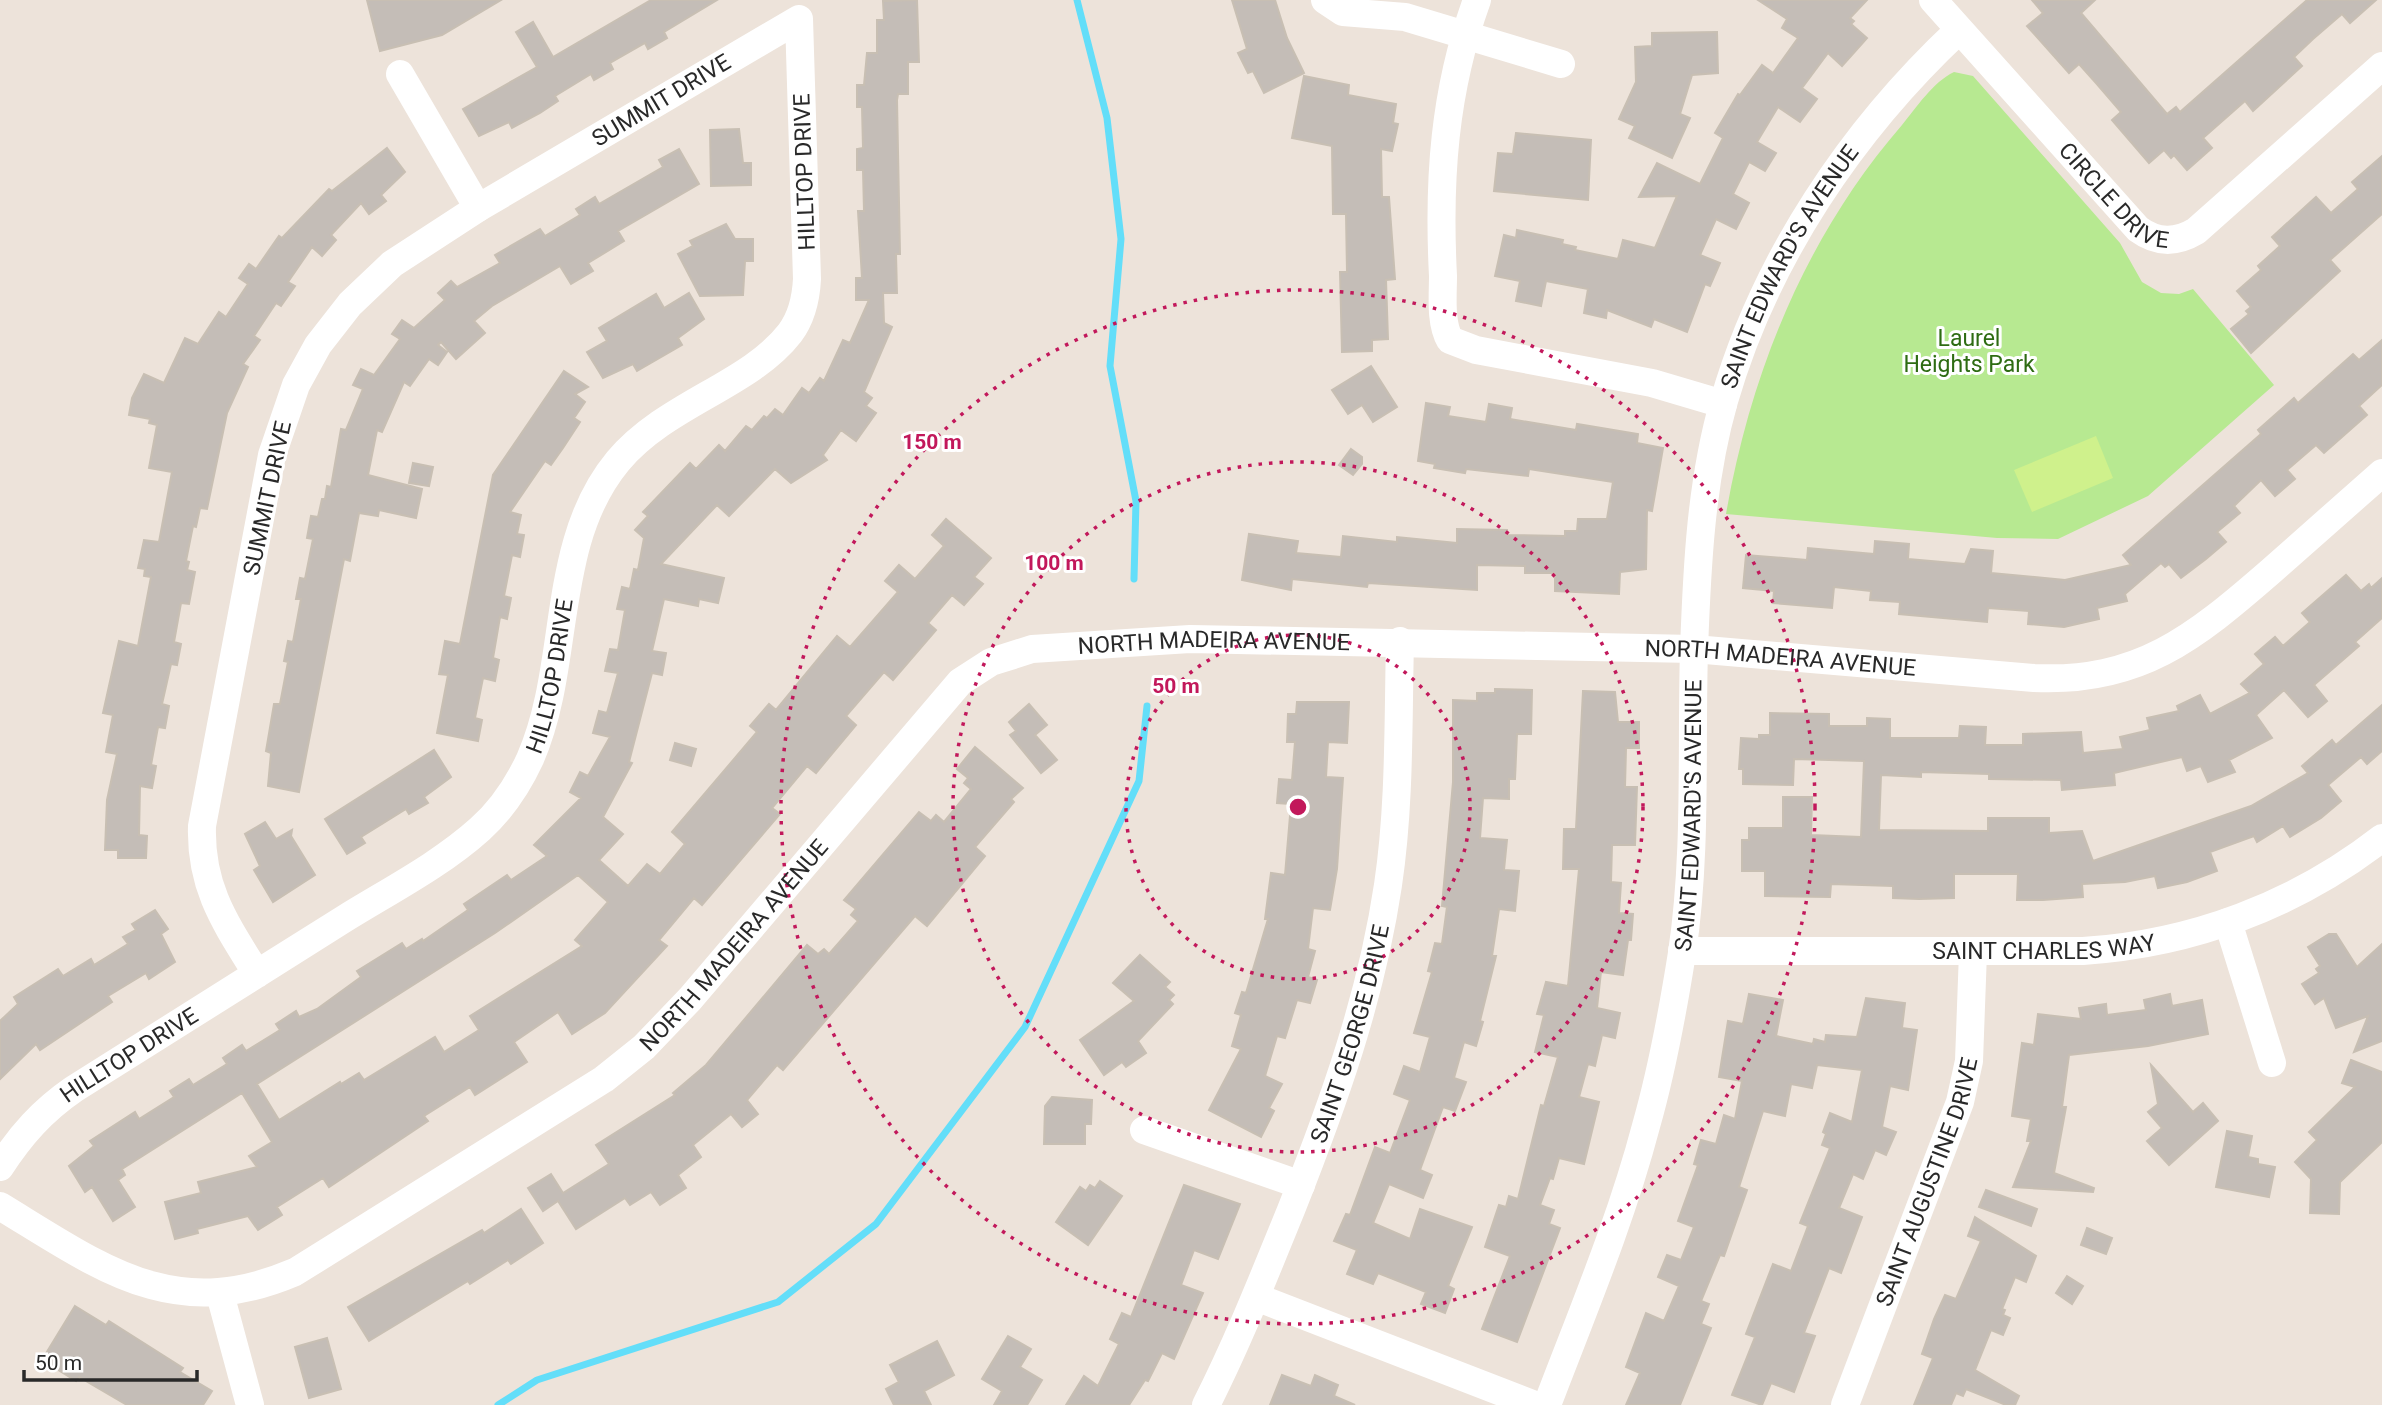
<svg xmlns="http://www.w3.org/2000/svg" width="2382" height="1405" font-family="Roboto,sans-serif">
<style>
.green{fill:#b7e991}
.pitch{fill:#cff18c}
.lines{fill:none;stroke-linecap:round;stroke-linejoin:round}
.stream{stroke:#63def9;stroke-width:7}
.building{fill:#c4bdb7;stroke:#c8bfb3;stroke-width:2;fill-rule:evenodd}
.street{stroke:#fff;stroke-width:28}
.ring{fill:none;stroke:#c2185b;stroke-width:3.5;stroke-dasharray:3.5 7}
.labels{text-anchor:middle;stroke-width:6;stroke-linejoin:round;paint-order:stroke}
.street-label{font-size:23px;fill:#292929;stroke:#fff}
.park-label{font-size:23px;fill:#2e6c13;stroke:#fff}
.centre{fill:#c2185b;stroke:#fff;stroke-width:3.5}
.ring-label{font-size:21px;text-anchor:middle;font-weight:bold;fill:#c2185b;stroke:#fff;stroke-width:6;stroke-linejoin:round;paint-order:stroke}
</style>
<rect width="100%" height="100%" fill="#ede3da"/>
<path class="green" d="M1954,72l19,4 147,167 22,39 19,11 18,1 14,-5 81,96 -126,111 -90,43 -61,-1 -271,-24c25,-143 80,-278 176,-389 14,-17 31,-43 52,-53z"/>
<path class="pitch" d="M2096,436l17,42 -81,34 -18,-42z"/>
<g class="lines">
<g class="stream">
<path d="M1077,0l30,118 14,121 -11,127 26,135 -2,78"/>
<path d="M498,1405l39,-25 241,-78 98,-78 149,-197 114,-246 8,-75"/>
</g>
</g>
<g class="building">
<path d="M367,0h134l-59,35 -62,16z"/>
<path d="M651,0h66l-53,32 3,6 -19,11 -3,-6 -35,20 3,6 -19,11 -3,-6 -36,22 3,5 -18,12 -28,15 -3,-6 -30,14 -16,-27 74,-42 -21,-35 17,-10 20,35z"/>
<path d="M917,0l2,62h-11v32h-10l-1,6 3,154h-4l1,39h-14l1,30 8,4 -28,65 8,6 -6,8 10,7 -20,28 -15,-11 -18,25 4,5 -36,23 -16,-14 -46,47 -12,-11 -56,59 63,14 -6,25 -19,-4 -1,7 -34,-7 -12,52 14,2 -4,22 -10,-2 -23,89 3,1 -29,54 20,17 -24,26 29,26 19,-22 13,10 25,-30 -13,-12 85,-100 -7,-6 19,-22 7,6 61,-74 13,11 48,-55 -13,-11 14,-16 16,14 29,-33 -12,-11 14,-16 45,39 -17,19 9,7 -19,21 -12,-10 -24,28 8,7 -43,50 -9,-8 -38,44 10,9 -40,48 -9,-7 -35,42 8,6 -78,91 -8,-7 -35,42 8,6 -62,67 -33,21 -14,-22 -44,30 13,20 -52,33 -5,-8 -46,29 4,5 -99,66 -6,-9 -46,29 5,8 -24,15 -10,-14 -51,13 1,4 -23,6 -10,-37 36,-9 -3,-11 59,-15 -8,-11 23,-14 -30,-49 -120,76 3,6 -7,5 17,27 -22,14 -21,-34 -7,5 -16,-26 25,-20 -4,-5 45,-29 4,7 35,-22 -4,-6 19,-12 4,6 34,-21 -4,-6 19,-13 4,6 34,-21 -4,-6 20,-13 3,6 18,-8 44,-32 -4,-6 45,-28 4,6 16,-10 1,2 45,-31 -4,-6 43,-29 4,5 36,-24 -13,-11 47,-47 -11,-6 10,-20 8,4 22,-39 -17,-4 6,-22 8,2 11,-40 -13,-2 5,-22 8,1 7,-40 -8,-1 5,-22 8,2 4,-20 4,1 6,-32 -9,-8 13,-14 -5,-4 47,-49 6,6 23,-24 6,6 21,-25 6,4 12,-14 3,2 8,-9 8,6 19,-27 7,5 11,-15 4,3 19,-41 7,3 19,-43h-13v-22h6l-4,-67h6l-1,-41h-6v-21l6,-1 -1,-41h-5v-22h7l3,-32h10v-33h7l-1,-19zM578,875l30,27 -33,38 7,6 -112,70 9,14 -35,22 -9,-15 -71,43 -5,-7 -18,11 -1,-2 -61,38 -22,-36 238,-151z"/>
<path d="M1232,0h43l12,38 17,35 -40,20 -11,-22 -5,2 -10,-20 9,-4z"/>
<path d="M1758,0h109l-17,18 4,3 -3,3 16,14 -25,28 -14,-13 -26,35 15,11 -17,23 -22,-15 -21,35 19,11 -11,18 -16,-9 -16,32 16,9 -13,26 -20,-10 -16,36 20,8 -10,23 -5,-2 -18,48 -33,-13 -3,8 -44,-17 -1,8 -22,-5 4,-24 -42,-8 -5,25 -25,-5 4,-20 -25,-5 9,-41 12,3 1,-8 46,10 -1,4 14,3 -1,3 43,9 5,-19 32,8 22,-52 -38,1 18,-34 43,21 23,-46 -8,-5 23,-39 2,1 22,-30 11,8 25,-35 -16,-10 5,-9z"/>
<path d="M2032,0h63l-14,13 86,101 9,-7 4,5 127,-112h69l-26,23 -8,-9 -29,25 -19,18 8,9 -49,45 -8,-10 -42,37 9,10 -25,22 -13,-15 -3,3 -7,-8 -15,13 -37,-43 9,-8 -25,-29 -17,-19 -10,9 -42,-47 16,-13z"/>
<path d="M1717,32l1,41 -26,2 -12,39 10,4 -18,40 -43,-20 6,-12 -16,-7 17,-37 -1,-35 17,-1v-13z"/>
<path d="M1304,76l45,9 -1,10 48,9 -3,19 5,1 -6,27 -11,-2 1,48h7l6,82 -9,1 2,59 -16,1v11l-30,1 -2,-80h7l-1,-58h-13l-1,-68 -40,-8z"/>
<path d="M739,129l4,34h8v22l-40,1 -1,-56z"/>
<path d="M1516,133l75,7 -3,60 -94,-9 4,-38 15,1z"/>
<path d="M387,148l18,24 -24,23 5,6 -17,13 -8,-11 -30,32 5,5 -14,16 -10,-9 -24,35 7,4 -14,20 -5,-3 -22,33 6,4 -17,24 5,3 -21,46 -20,96 -7,-1 -4,19 -3,-1 -7,35 3,1 -2,8 8,2 -6,32 -8,-1 -7,39 7,2 -4,21 -6,-1 -9,40 7,2 -4,22 -7,-1 -7,38 5,1 -4,22 -12,-2 -1,49 8,1 -1,22h-28v-8h-13l2,-50 10,-46 -11,-2 7,-37 -10,-2 16,-72 19,5 13,-69 -7,-1 1,-7 -7,-1 6,-28 15,2 13,-70 -23,-4 8,-43 -8,-2 1,-4 -21,-4 3,-17 12,-24 20,9 21,-45 13,6 21,-32 7,5 22,-33 -9,-6 10,-14 7,5 23,-33 3,2 47,-49 3,2z"/>
<path d="M679,149l20,35 -81,47 6,10 -36,22 5,8 -22,13 -11,-18 -68,40 -18,15 11,12 -29,26 -15,-17 -3,3 9,7 -9,13 -9,-6 -19,27 -6,-4 -22,50 -5,-2 -9,45 54,14 -6,29 -37,-8 -1,6 -19,-3 -9,48 -6,-2 -45,233 -31,-6 3,-33 -5,-2 8,-47h6l8,-42 -4,-1 4,-20 5,1 8,-43h-5l4,-21 5,1 8,-40 -6,-1 4,-22 7,1 4,-18h3l2,-13 4,1 10,-58 5,1 17,-41 -10,-4 8,-16 13,6 26,-36 -8,-5 10,-14 12,8 31,-28 -7,-7 13,-12 6,6 43,-24 -5,-8 45,-26 5,7 35,-21 -4,-6 19,-12 4,7 64,-37 -4,-7z"/>
<path d="M2382,156v58l-52,46 10,11 -89,82 -20,-24 18,-15 -3,-3 5,-4 -14,-16 24,-21 -3,-4 22,-20 -8,-9 44,-40 15,16 27,-24 -6,-7z"/>
<path d="M726,224l9,15h18v22h-8l-2,34 -43,1 -22,-42 15,-8 -3,-5z"/>
<path d="M689,293l15,26 -26,19 4,7 -45,26 -4,-7 -30,14 -16,-26 20,-11 -8,-13 57,-34 8,14z"/>
<path d="M2382,340v45l-23,21 8,9 -43,38 -8,-8 -29,25 8,9 -20,17 -14,-16 -27,26 6,7 -23,19 9,10 -20,17 -25,19 -12,-14 -4,3 -4,-4 -36,31 2,7 -30,7 2,11 -35,8 -36,-3 1,-13 -41,-3 -1,14 -88,-8 1,-12 -30,-2 1,-9 -37,-4 -2,21 -59,-5 1,-12 -31,-3 3,-33 61,5 1,-12 66,6 1,-13 34,3 -1,15 57,5 6,-15 22,2 -2,22 74,7 66,-15 -8,-10 138,-121 -3,-4 36,-32 4,5 55,-49 6,6z"/>
<path d="M1371,366l26,41 -24,15 -11,-17 -14,9 -16,-24z"/>
<path d="M564,371l24,16 -13,7 10,8 -11,16 6,4 -17,26 -12,17 -6,-4 -35,51 11,3 -4,19 7,1 -4,22 -8,-2 -8,41 7,2 -4,21 -7,-2 -7,41 6,2 -4,21 -12,-3 -8,40 7,2 -4,21 -41,-8 11,-58 -9,-1 6,-33 15,3 33,-169z"/>
<path d="M1426,403l24,4 -2,9 38,6 3,-18 23,4 -2,11 66,11 1,-6 61,10 -1,9 26,5 -11,63 -5,-1 -1,59 -26,3 -1,22 -64,-3v-18h-30v-7l-48,-1v25l-109,-7 -1,4 -75,-8 -1,11 -49,-10 7,-46 49,7 -2,12 45,4 2,-21 54,6v-5l60,6v-14l50,1v5l58,1v-5h12l1,-12h29l6,-37 -84,-13 -1,7 -62,-7 -1,4 -31,-5 1,-4 -17,-3z"/>
<path d="M1351,449l11,8v7l-9,11 -14,-10z"/>
<path d="M413,463l20,4 -4,19 -20,-3z"/>
<path d="M2346,575l15,16 8,-7 2,4 11,-10v40l-27,24 4,4 -45,39 13,16 -19,16 -24,-27 -28,25 16,23 -43,22 6,12 -27,10 -7,-16 -14,5 -5,-14 -68,16 1,12 -53,5 -1,-10 -72,-1v-5l-68,-2v5l-40,-2 -2,55 109,1v-13h61v15l33,-2 11,30 158,-55 57,-33 -6,-7 30,-26 4,5 46,-40v46l-15,13 -6,-7 -33,28 13,16 -20,17 -31,19 -7,-11 -26,16 -3,-6 -44,16 7,19 -30,11 -29,6 -3,-12 -30,6 -43,2 1,13 -40,3h-26l1,-26h-64v24l-35,1 -26,-1v-12l-62,-2 -1,13 -65,-1v-25h-23v-31h7v-12h34v-31h29l-1,38 50,2 3,-76 -70,-2 -1,26 -50,-1v-15h-4l2,-31 18,1v-4h11v-22l59,1v12h38v-8l23,1v19h69l1,-12 26,1 -1,18h38v-11l58,-2 2,21 40,-4 -3,-12 30,-7 -3,-12 32,-7 -2,-5 23,-11 10,19 40,-21 -9,-9 23,-20 -9,-10 20,-17 8,9 27,-24 -8,-9z"/>
<path d="M1495,689l37,1 -1,44h-14l-2,45h-6v20l-26,-1 -3,40 27,2 -3,30 15,1 -4,40 -16,-2 -7,47h4l-16,65 3,1 -7,24 -12,-4 -10,36 12,4 -11,29 -12,-4 -23,63 12,5 -9,23 -34,-14 -16,39 37,16 10,-30 52,18 -24,59 6,3 -9,24 -24,-9 5,-12 -48,-19 -5,11 -26,-10 10,-24 -23,-9 12,-27 4,1 25,-68 15,6 20,-53 -16,-6 10,-28 16,6 10,-35 -16,-4 18,-61 -4,-1 7,-28 7,1 5,-37 -5,-1 11,-124v-82l24,1v-8h18z"/>
<path d="M1583,691l32,1 3,30h21v26h-13l-1,39h12l-2,58h-23l-1,37 10,1 -2,30 14,1 -2,26h-3l-5,35 -22,-3 -4,36 23,5 -5,25 -13,-3 -7,31 -7,-2 -9,33 20,5 -15,62 -25,-6 -6,21 -3,-1 -10,27 14,5 -5,14 11,4 -43,114 -35,-13 28,-73 -25,-9 14,-42 7,2 3,-11 9,3 23,-94 3,1 14,-49 -23,-5 9,-37 -7,-1 9,-32 22,4 11,-117h-16l1,-40h12z"/>
<path d="M1297,702h52l-2,41 -19,-1 -2,35 17,1 -6,91 -7,41 -17,-2 -5,41 7,2 -7,26 9,3 -7,23 -13,-3 -12,38 -8,-2 -12,40 17,8 -13,24 5,3 -13,26 -52,-27 32,-61 -9,-3 9,-31 -6,-2 7,-21 4,1 22,-74h-3l6,-46 14,2 6,-71 -14,-1 2,-24 13,1 3,-38h-8l1,-28h8z"/>
<path d="M1029,704l18,21 -12,10 22,25 -16,13 -31,-38 6,-4 -7,-9z"/>
<path d="M675,743l21,6 -5,17 -21,-6z"/>
<path d="M975,747l48,41 -12,11 3,3 -39,45 10,9 -58,70 -12,-10 -132,154 -6,-5 -30,35 11,14 -16,13 -11,-13 -38,31 8,12 -23,18 8,13 -26,17 -9,-13 -21,13 -5,-7 -49,31 -18,-28 -15,10 -15,-23 23,-14 12,19 46,-29 -13,-19 79,-50 -2,-2 33,-28 101,-120 11,9 6,-5 5,5 29,-33 -7,-6 5,-6 -12,-9 75,-88 12,9 5,-6 8,7 27,-33 -7,-6 4,-5 -11,-9z"/>
<path d="M434,750l17,27 -27,20 4,6 -19,11 -3,-5 -45,28 4,6 -18,11 -22,-35z"/>
<path d="M265,822l11,17 16,-9 -1,6 24,39 -42,27 -19,-32 6,-4 -15,-32z"/>
<path d="M155,910l13,19 -7,5 14,28 -26,17 -3,-6 -38,23 4,6 -72,48 -4,-6 -36,35v-58l18,-17 -4,-7 44,-28 5,7 28,-17 3,6 34,-21 -5,-7 13,-7 -4,-6z"/>
<path d="M2329,934h7l21,33 25,-23v97l-28,11 14,-36 -32,12 -12,-30 -9,6 -13,-20 17,-11 -3,-4 4,-3 -12,-19z"/>
<path d="M1140,955l30,27 -5,5 9,8 -5,5 4,4 -35,37 8,12 -20,14 -4,-5 -18,13 -24,-35 54,-39 -21,-18z"/>
<path d="M1749,994l34,6 -7,36 37,8 1,-5 11,3 1,-7 31,2 9,-39 39,5 -3,25 15,2 -9,60 -18,-4 -8,41 14,5 -10,23 -11,-5 -12,29 -10,-5 -14,34 23,9 -21,56 -12,-5 -25,65 11,3 -21,56 -23,-9 -9,22 -30,-10 23,-58 -9,-3 27,-70 18,7 17,-45 -8,-3 30,-75 -8,-3 4,-11 -3,-2 7,-19 22,9 10,-52 -45,-5 -5,23 -21,-4 -6,32 -22,-5 -24,76 8,3 -23,66 -4,-1 -19,46 8,3 -8,20 10,4 -31,77h-54l14,-32 -14,-6 20,-54 18,8 15,-35 -21,-9 9,-22 14,5 13,-33 -16,-6 20,-56 -4,-1 7,-24 15,4 8,-29 11,4 7,-38 -23,-4 9,-56 15,3z"/>
<path d="M2170,994l2,12 30,-6 6,34 -60,12 -79,9 -7,52h4l-12,66 40,15 -1,4 -80,-5 18,-46h-4l4,-22 -19,-3 10,-73 12,2 4,-31 43,5 -2,-11 27,-4 1,11 39,-5 -2,-10z"/>
<path d="M2351,1060l31,12v70l-42,40 -1,32 -29,-1 1,-34 -16,-17 22,-22 -8,-8 46,-45 -13,-4z"/>
<path d="M2151,1065l42,47 10,-9 15,18 -49,44 -22,-24 15,-13 -14,-16 10,-8z"/>
<path d="M1052,1097l40,3 -1,24h-6v20h-41l1,-38z"/>
<path d="M2227,1131l25,5 -4,21 10,2v5l17,3 -6,30 -53,-10z"/>
<path d="M1100,1181l22,15 -34,49 -32,-23 24,-35 6,4 4,-6 5,3z"/>
<path d="M1184,1185l56,19 -22,55 -24,-9 -13,35 22,8 -29,66 -12,-6 -14,28 -3,-1 -16,25h-63l18,-29 14,10 21,-42 -9,-5 12,-26 9,4z"/>
<path d="M1986,1190l51,19 -6,17 -52,-19z"/>
<path d="M521,1209l22,34 -32,21 -3,-4 -38,24 -2,-3 -99,60 -21,-34 134,-77 2,3z"/>
<path d="M1975,1217l61,39 -10,26 -11,-5 -13,32 3,1 -2,5 7,3 -7,17 -12,-5 -16,40 44,26 -4,9h-9l-40,-16 -3,7 -7,-3 -5,12h-37l19,-47 -11,-4 12,-35 11,-24 11,4 25,-58 -13,-5z"/>
<path d="M2087,1228l25,10 -6,16 -25,-9z"/>
<path d="M2067,1276l16,10 -11,18 -16,-11z"/>
<path d="M75,1306l31,19 3,-4 74,47 -3,4 32,19 -9,14h-76l-48,-28 -3,4 -34,-21z"/>
<path d="M1008,1336l23,13 -11,18 22,13 -15,25h-33l8,-14 -20,-12z"/>
<path d="M327,1338l14,51 -32,9 -14,-51z"/>
<path d="M937,1341l17,34 -30,16 7,14h-37l-8,-16 13,-7 -9,-17z"/>
<path d="M1282,1375l29,11 4,-11 23,10 -4,11 21,9h-85z"/>
</g>
<g class="lines">
<g class="street">
<path d="M1325,0l18,12 62,5 156,47"/>
<path d="M1477,0c-33,91 -39,180 -34,276 0,19 -3,47 7,64l26,10 176,33 71,21"/>
<path id="s1" d="M1933,0l205,229c19,14 38,14 58,2l186,-165"/>
<path d="M400,74l78,134"/>
<path d="M2228,922l44,141"/>
<path id="s2" d="M1682,951h401c109,-7 213,-46 299,-113"/>
<path d="M1144,1130l157,55"/>
<path id="s3" d="M0,1167c21,-32 42,-56 74,-78 90,-56 180,-113 270,-170 45,-28 96,-54 136,-90 21,-19 38,-44 50,-70 42,-95 19,-215 88,-298 49,-58 131,-75 172,-128 12,-16 16,-35 17,-54l-8,-260 -321,189 -86,56 -42,40 -32,41 -22,40 -24,70 -70,371c-2,62 24,98 55,148"/>
<path id="s4" d="M0,1206c102,62 173,118 295,66l309,-193 40,-32 46,-48 270,-317 31,-20 41,-13 158,-10 504,10 340,29c105,5 160,-40 236,-106 37,-33 75,-66 112,-99"/>
<path d="M220,1294l30,111"/>
<path d="M1256,1297l279,108"/>
<path id="s5" d="M1206,1405c32,-63 58,-129 85,-195 42,-106 80,-211 97,-325 12,-80 10,-163 12,-244"/>
<path id="s6" d="M1547,1405c35,-92 74,-184 99,-279 16,-56 27,-116 36,-173 15,-100 9,-203 12,-303 3,-84 7,-169 30,-249 41,-142 128,-271 235,-371"/>
<path id="s7" d="M1845,1405l115,-303 9,-41 4,-109"/>
</g>
</g>
<g class="ring">
<circle cx="1298" cy="807" r="172"/>
<circle cx="1298" cy="807" r="345"/>
<circle cx="1298" cy="807" r="517"/>
</g>
<g class="labels">
<g class="street-label">
<text transform="translate(661 100) rotate(-31)" y="8">SUMMIT DRIVE</text>
<text transform="translate(804 172) rotate(-92)" y="8">HILLTOP DRIVE</text>
<text dy="8" stroke="none"><textPath href="#s1" startOffset="268">CIRCLE DRIVE</textPath></text>
<text dy="8" stroke="none"><textPath href="#s6" startOffset="1178">SAINT EDWARD'S AVENUE</textPath></text>
<text transform="translate(267 498) rotate(-78)" y="8">SUMMIT DRIVE</text>
<text dy="8" stroke="none"><textPath href="#s4" startOffset="1479">NORTH MADEIRA AVENUE</textPath></text>
<text dy="8" stroke="none"><textPath href="#s4" startOffset="2046">NORTH MADEIRA AVENUE</textPath></text>
<text dy="8" stroke="none"><textPath href="#s3" startOffset="763">HILLTOP DRIVE</textPath></text>
<text dy="8" stroke="none"><textPath href="#s6" startOffset="611">SAINT EDWARD'S AVENUE</textPath></text>
<text dy="8" stroke="none"><textPath href="#s4" startOffset="870">NORTH MADEIRA AVENUE</textPath></text>
<text dy="8" stroke="none"><textPath href="#s2" startOffset="362">SAINT CHARLES WAY</textPath></text>
<text dy="8" stroke="none"><textPath href="#s5" startOffset="399">SAINT GEORGE DRIVE</textPath></text>
<text dy="8" stroke="none"><textPath href="#s3" startOffset="173">HILLTOP DRIVE</textPath></text>
<text dy="8" stroke="none"><textPath href="#s7" startOffset="238">SAINT AUGUSTINE DRIVE</textPath></text>
</g>
<g class="park-label">
<text x="1969" y="346">Laurel<tspan x="1969" dy="26">Heights Park</tspan></text>
</g>
</g>
<circle cx="1298" cy="807" r="10" class="centre"/>
<g class="ring-label">
<text x="932" y="449">150 m</text>
<text x="1054" y="570">100 m</text>
<text x="1176" y="693">50 m</text>
</g>
<path d="M24 1370v10h173v-10" fill="none" stroke="#292929" stroke-width="3.5"/>
<text x="35" y="1370" font-size="21" fill="#292929" stroke="#ffffff" stroke-width="5" paint-order="stroke">50 m</text>
</svg>
